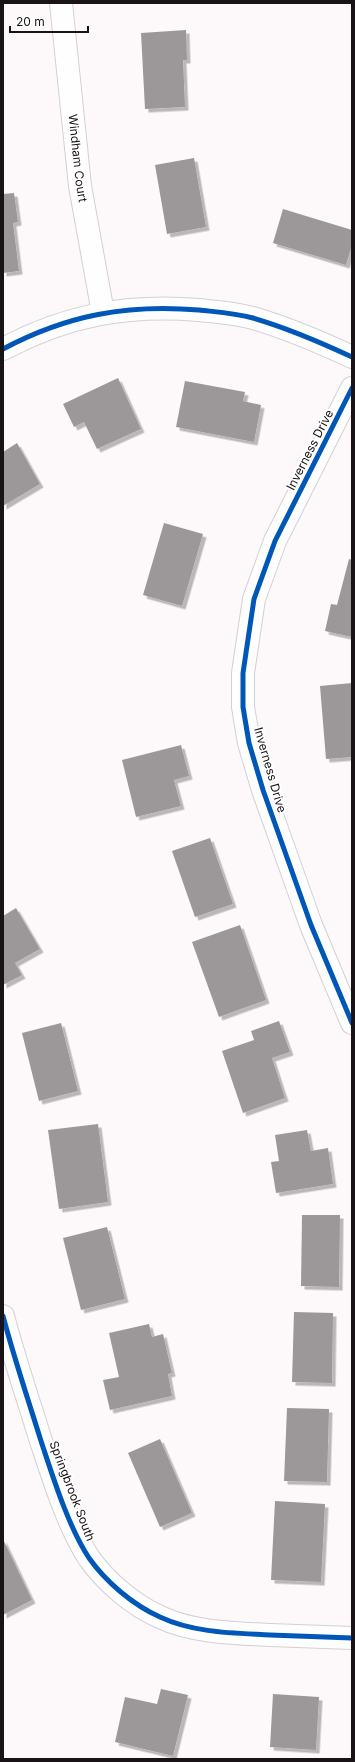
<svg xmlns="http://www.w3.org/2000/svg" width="355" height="1762" font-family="Inter,sans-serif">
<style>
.building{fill:#9c989a;filter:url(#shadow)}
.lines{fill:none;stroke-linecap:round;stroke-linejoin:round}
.street-casing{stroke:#d4cfd2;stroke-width:24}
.street{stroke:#fffefe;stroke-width:22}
.cycleway-casing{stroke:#fff;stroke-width:8}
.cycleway{stroke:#0057b8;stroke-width:5}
.labels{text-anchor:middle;stroke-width:4;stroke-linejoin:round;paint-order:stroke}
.street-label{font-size:12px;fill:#191317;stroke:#fff}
</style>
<defs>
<filter id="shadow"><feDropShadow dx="3.5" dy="3.5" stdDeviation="0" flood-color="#0004"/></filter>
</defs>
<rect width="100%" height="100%" fill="#fdf9fb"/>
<g class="building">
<path d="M186,30l1,30h-4l2,47 -40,2 -4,-76z"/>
<path d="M194,158l12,69 -39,7 -12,-69z"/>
<path d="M14,193l4,29 -5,1 6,48 -16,2v-79z"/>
<path d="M283,209l69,21v15l-6,20 -73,-22z"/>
<path d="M118,378l23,51 -44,20 -13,-27 -10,5 -11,-23z"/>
<path d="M185,381l60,11 -2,9 18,4 -7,37 -78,-15z"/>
<path d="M17,443l23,41 -37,22v-54z"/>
<path d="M164,523l39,11 -21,72 -39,-11z"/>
<path d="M349,559l3,1v77l-27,-6 6,-27 6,1z"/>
<path d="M352,683v74l-26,2 -6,-73z"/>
<path d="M181,745l8,31 -15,4 7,26 -45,11 -14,-57z"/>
<path d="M210,838l23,66 -38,13 -23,-66z"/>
<path d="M16,908l24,41 -25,14 7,12 -19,10v-69z"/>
<path d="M240,925l26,75 -47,17 -27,-75z"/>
<path d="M279,1021l11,31 -18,6 13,40 -42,15 -21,-62 32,-11 -3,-9z"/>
<path d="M61,1023l17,68 -39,10 -17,-68z"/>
<path d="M98,1124l10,78 -49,7 -11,-79z"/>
<path d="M307,1130l4,21 17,-3 5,36 -57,9 -5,-31 8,-1 -4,-26z"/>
<path d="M302,1215h38l-1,72 -38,-1z"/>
<path d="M107,1227l18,72 -44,11 -18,-72z"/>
<path d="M294,1312l39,1 -1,70 -40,-1z"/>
<path d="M149,1324l3,13 11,-3 9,39 -4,1 4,22 -62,14 -7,-30 16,-3 -10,-44z"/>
<path d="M287,1408l42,1 -2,73 -43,-1z"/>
<path d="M160,1439l32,74 -32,14 -32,-74z"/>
<path d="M275,1501l50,3 -4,78 -50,-2z"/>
<path d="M3,1539l29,61 -29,15z"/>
<path d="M161,1689l27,6 -15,61 -58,-14 10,-45 32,7z"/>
<path d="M273,1694l46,3 -3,53 -46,-3z"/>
</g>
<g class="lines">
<g class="street-casing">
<g id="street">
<path id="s1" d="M61,3l19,183 23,127"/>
<path d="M3,349c64,-34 124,-45 196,-39 18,2 36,3 54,8 34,10 67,24 99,39"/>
<path d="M352,388l-77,153 -21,58 -11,74v34l6,36 14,47 48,135 41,98"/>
<path d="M3,1316c11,42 25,83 38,125 12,36 27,85 48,117 17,24 44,47 71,59 34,16 74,16 110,18 28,1 55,2 82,3"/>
</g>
</g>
<use href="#street" class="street"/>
<g class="cycleway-casing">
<g id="cycleway">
<path d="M3,349c64,-34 124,-45 196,-39 18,2 36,3 54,8 34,10 67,24 99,39"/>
<path d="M352,388l-77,153 -21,58 -11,74v34l6,36 14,47 48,135 41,98"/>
<path d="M3,1316c11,42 25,83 38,125 12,36 27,85 48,117 17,24 44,47 71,59 34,16 74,16 110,18 28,1 55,2 82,3"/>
</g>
</g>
<use href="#cycleway" class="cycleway"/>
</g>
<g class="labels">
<g class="street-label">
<text dy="4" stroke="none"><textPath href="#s1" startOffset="156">Windham Court</textPath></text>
<text transform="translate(310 450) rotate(-63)" y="4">Inverness Drive</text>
<text transform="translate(270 770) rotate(74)" y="4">Inverness Drive</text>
<text transform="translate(72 1491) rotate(69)" y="4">Springbrook South</text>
</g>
</g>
<rect width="355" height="1762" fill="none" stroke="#191317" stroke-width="8"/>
<path d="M10 26v6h78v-6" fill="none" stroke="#191317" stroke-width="2"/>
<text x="16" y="26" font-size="12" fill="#191317" stroke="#ffffff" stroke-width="3" paint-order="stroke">20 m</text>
</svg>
